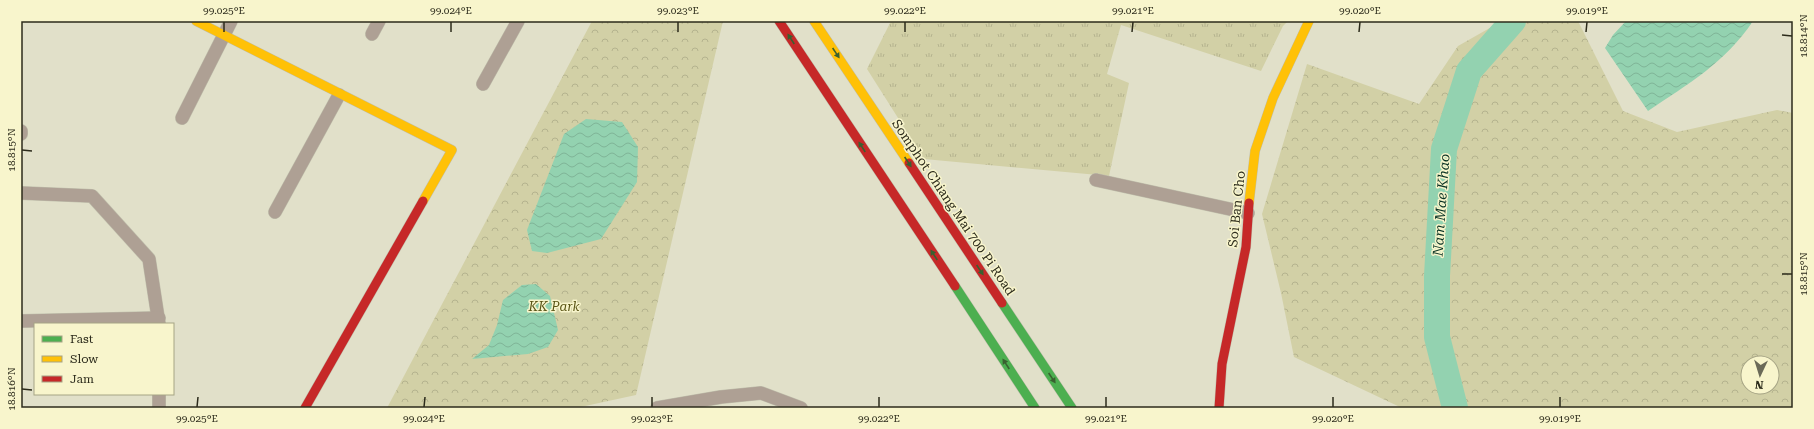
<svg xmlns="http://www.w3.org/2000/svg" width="1814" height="429" font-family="'Roboto Serif',serif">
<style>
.grass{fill:url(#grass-tufts)}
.forest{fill:url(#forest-crowns);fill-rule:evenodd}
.water{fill:url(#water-waves)}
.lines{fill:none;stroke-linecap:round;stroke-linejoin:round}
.river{stroke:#93d2b0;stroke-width:26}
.street-casing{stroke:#bfbeab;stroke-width:14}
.fast-casing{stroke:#bfbeab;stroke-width:10}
.slow-casing{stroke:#bfbeab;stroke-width:10}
.jam-casing{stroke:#bfbeab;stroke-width:10}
.street{stroke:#aea094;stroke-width:13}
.fast{stroke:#4caf50;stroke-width:9}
.slow{stroke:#ffc107;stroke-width:9}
.jam{stroke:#c62828;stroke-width:9}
.oneway{fill:#396030}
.ticks{fill:none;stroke:#2c2b1b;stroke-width:1.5}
.labels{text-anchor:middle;stroke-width:3;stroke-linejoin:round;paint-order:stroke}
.street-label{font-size:13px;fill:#2c2b1b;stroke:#f8f5cc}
.park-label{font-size:13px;font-style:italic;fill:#595415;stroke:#f8f5cc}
.water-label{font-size:14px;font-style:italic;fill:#083223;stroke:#f8f5cc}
.neatline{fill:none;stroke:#2c2b1b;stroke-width:1.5}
.ticks-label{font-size:10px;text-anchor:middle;fill:#2c2b1b}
</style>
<defs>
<pattern id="grass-tufts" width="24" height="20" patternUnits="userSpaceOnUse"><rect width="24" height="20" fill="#d2d0a6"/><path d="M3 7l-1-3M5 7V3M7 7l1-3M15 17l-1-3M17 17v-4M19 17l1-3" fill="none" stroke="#b4b38e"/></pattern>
<pattern id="forest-crowns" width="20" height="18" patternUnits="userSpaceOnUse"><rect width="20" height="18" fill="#d2d0a6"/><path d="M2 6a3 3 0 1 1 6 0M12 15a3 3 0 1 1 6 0" fill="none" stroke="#b4b38e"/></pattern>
<pattern id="water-waves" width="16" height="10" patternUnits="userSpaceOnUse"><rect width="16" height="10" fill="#93d2b0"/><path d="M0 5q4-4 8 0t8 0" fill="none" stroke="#7fb497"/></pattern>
</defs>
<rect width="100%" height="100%" fill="#e1e0c9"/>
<path class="grass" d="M891,21h397l-5,5 -22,45 -140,-46 -14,49 22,9 -20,93 -185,-17 -57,-90z"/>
<g class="forest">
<path d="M592,21h131l-87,374 -60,13h-189z"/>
<path d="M1502,21h76l45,90 54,21 100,-22 16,3v295h-391l-108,-51 -13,-64 -19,-79 45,-150 112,40 39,-58zM1748,363h24v24h-24z"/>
</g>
<g class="water">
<path d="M1626,21h127c-28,42 -65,63 -105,90l-43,-63 8,-13z"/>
<path d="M586,119l36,3 16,25 -1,35 -36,57 -54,14 -15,-2 -5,-21 37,-96z"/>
<path d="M536,284l14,12 8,34 -10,17 -20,7 -56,5 17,-14 8,-20 6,-25 19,-15z"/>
</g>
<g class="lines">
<path class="river" d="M1455,408l-18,-71v-61l7,-127 25,-78 44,-50"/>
<g class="street-casing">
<g id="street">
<path d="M372,34l7,-13"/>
<path d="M483,84l35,-63"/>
<path d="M182,118l49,-97"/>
<path d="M21,131v3"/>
<path d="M1096,180l152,33"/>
<path d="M21,193l71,3 57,63 10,65"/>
<path d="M275,212l64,-117"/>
<path d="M21,321l138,-3"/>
<path d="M159,408v-14"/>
<path d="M657,408l64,-11 40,-4 40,15"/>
</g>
</g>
<g class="fast-casing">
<g id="fast">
<path d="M955,286l80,122"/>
<path d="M1002,303l70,105"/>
</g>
</g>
<g class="slow-casing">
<g id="slow">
<path d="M196,21l256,129 -29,51"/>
<path d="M814,21l95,142"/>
<path d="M1249,203l6,-52 18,-53 36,-77"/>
</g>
</g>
<g class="jam-casing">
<g id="jam">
<path d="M779,21l176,265"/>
<path d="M909,163l93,140"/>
<path d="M305,408l118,-207"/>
<path d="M1219,408l3,-44 24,-117 3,-44"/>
</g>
</g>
<use href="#street" class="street"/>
<use href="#fast" class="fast"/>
<use href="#slow" class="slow"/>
<use href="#jam" class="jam"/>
</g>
<defs><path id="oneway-solid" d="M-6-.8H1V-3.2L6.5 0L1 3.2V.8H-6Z"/></defs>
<g class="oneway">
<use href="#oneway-solid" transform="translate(791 39) rotate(-123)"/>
<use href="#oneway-solid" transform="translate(836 53) rotate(56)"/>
<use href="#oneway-solid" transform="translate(862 147) rotate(-123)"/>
<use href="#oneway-solid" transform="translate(908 162) rotate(56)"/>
<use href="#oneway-solid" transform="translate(934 255) rotate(-123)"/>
<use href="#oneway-solid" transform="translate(980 270) rotate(56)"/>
<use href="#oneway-solid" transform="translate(1006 364) rotate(-123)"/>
<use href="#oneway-solid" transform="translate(1052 378) rotate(56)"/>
</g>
<path class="ticks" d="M224,32v-10M451,32v-10M678,32v-10M905,32v-10M1132,32l1,-10M1359,32l1,-10M1586,32l1,-10M1782,35l10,1M22,150l10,1M1782,274h10M22,389l10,1M197,407l1,-10M424,407l1,-10M652,407v-10M879,407v-10M1106,407v-10M1333,407v-10M1560,407v-10"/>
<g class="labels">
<g class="street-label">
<text transform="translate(954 207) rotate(56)" y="5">Somphot Chiang Mai 700 Pi Road</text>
<text transform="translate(1236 209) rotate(-84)" y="5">Soi Ban Cho</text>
</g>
<g class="park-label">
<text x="554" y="311">KK Park</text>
</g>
<g class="water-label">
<text transform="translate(1441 205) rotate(-86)" y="5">Nam Mae Khao</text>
</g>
</g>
<rect width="1814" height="429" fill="none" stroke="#f8f5cc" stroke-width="44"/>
<rect x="34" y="323" width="140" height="72" fill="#f8f5cc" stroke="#a6a485"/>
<rect x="42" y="336" width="20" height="6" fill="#4caf50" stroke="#a6a485"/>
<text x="70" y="343" font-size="12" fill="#2c2b1b">Fast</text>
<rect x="42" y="356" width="20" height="6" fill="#ffc107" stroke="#a6a485"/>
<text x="70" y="363" font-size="12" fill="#2c2b1b">Slow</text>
<rect x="42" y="376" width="20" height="6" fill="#c62828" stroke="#a6a485"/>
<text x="70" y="383" font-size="12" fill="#2c2b1b">Jam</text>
<g transform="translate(1760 375) rotate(184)"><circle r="19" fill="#f8f5cc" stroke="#a6a485"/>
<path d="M0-3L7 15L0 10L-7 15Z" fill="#6b6a58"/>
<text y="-6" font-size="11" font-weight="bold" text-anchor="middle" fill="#2c2b1b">N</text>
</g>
<rect x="22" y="22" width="1770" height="385" class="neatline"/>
<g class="ticks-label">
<text x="224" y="14">99.025°E</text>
<text x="451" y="14">99.024°E</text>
<text x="678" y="14">99.023°E</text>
<text x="905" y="14">99.022°E</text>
<text x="1133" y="14">99.021°E</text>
<text x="1360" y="14">99.020°E</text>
<text x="1587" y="14">99.019°E</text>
<text transform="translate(1803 36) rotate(-90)" y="4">18.814°N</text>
<text transform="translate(11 150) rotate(-90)" y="4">18.815°N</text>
<text transform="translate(1803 274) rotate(-90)" y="4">18.815°N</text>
<text transform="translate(11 389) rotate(-90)" y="4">18.816°N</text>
<text x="197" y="422">99.025°E</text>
<text x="424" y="422">99.024°E</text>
<text x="652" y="422">99.023°E</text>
<text x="879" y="422">99.022°E</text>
<text x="1106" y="422">99.021°E</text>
<text x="1333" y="422">99.020°E</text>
<text x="1560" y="422">99.019°E</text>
</g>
</svg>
